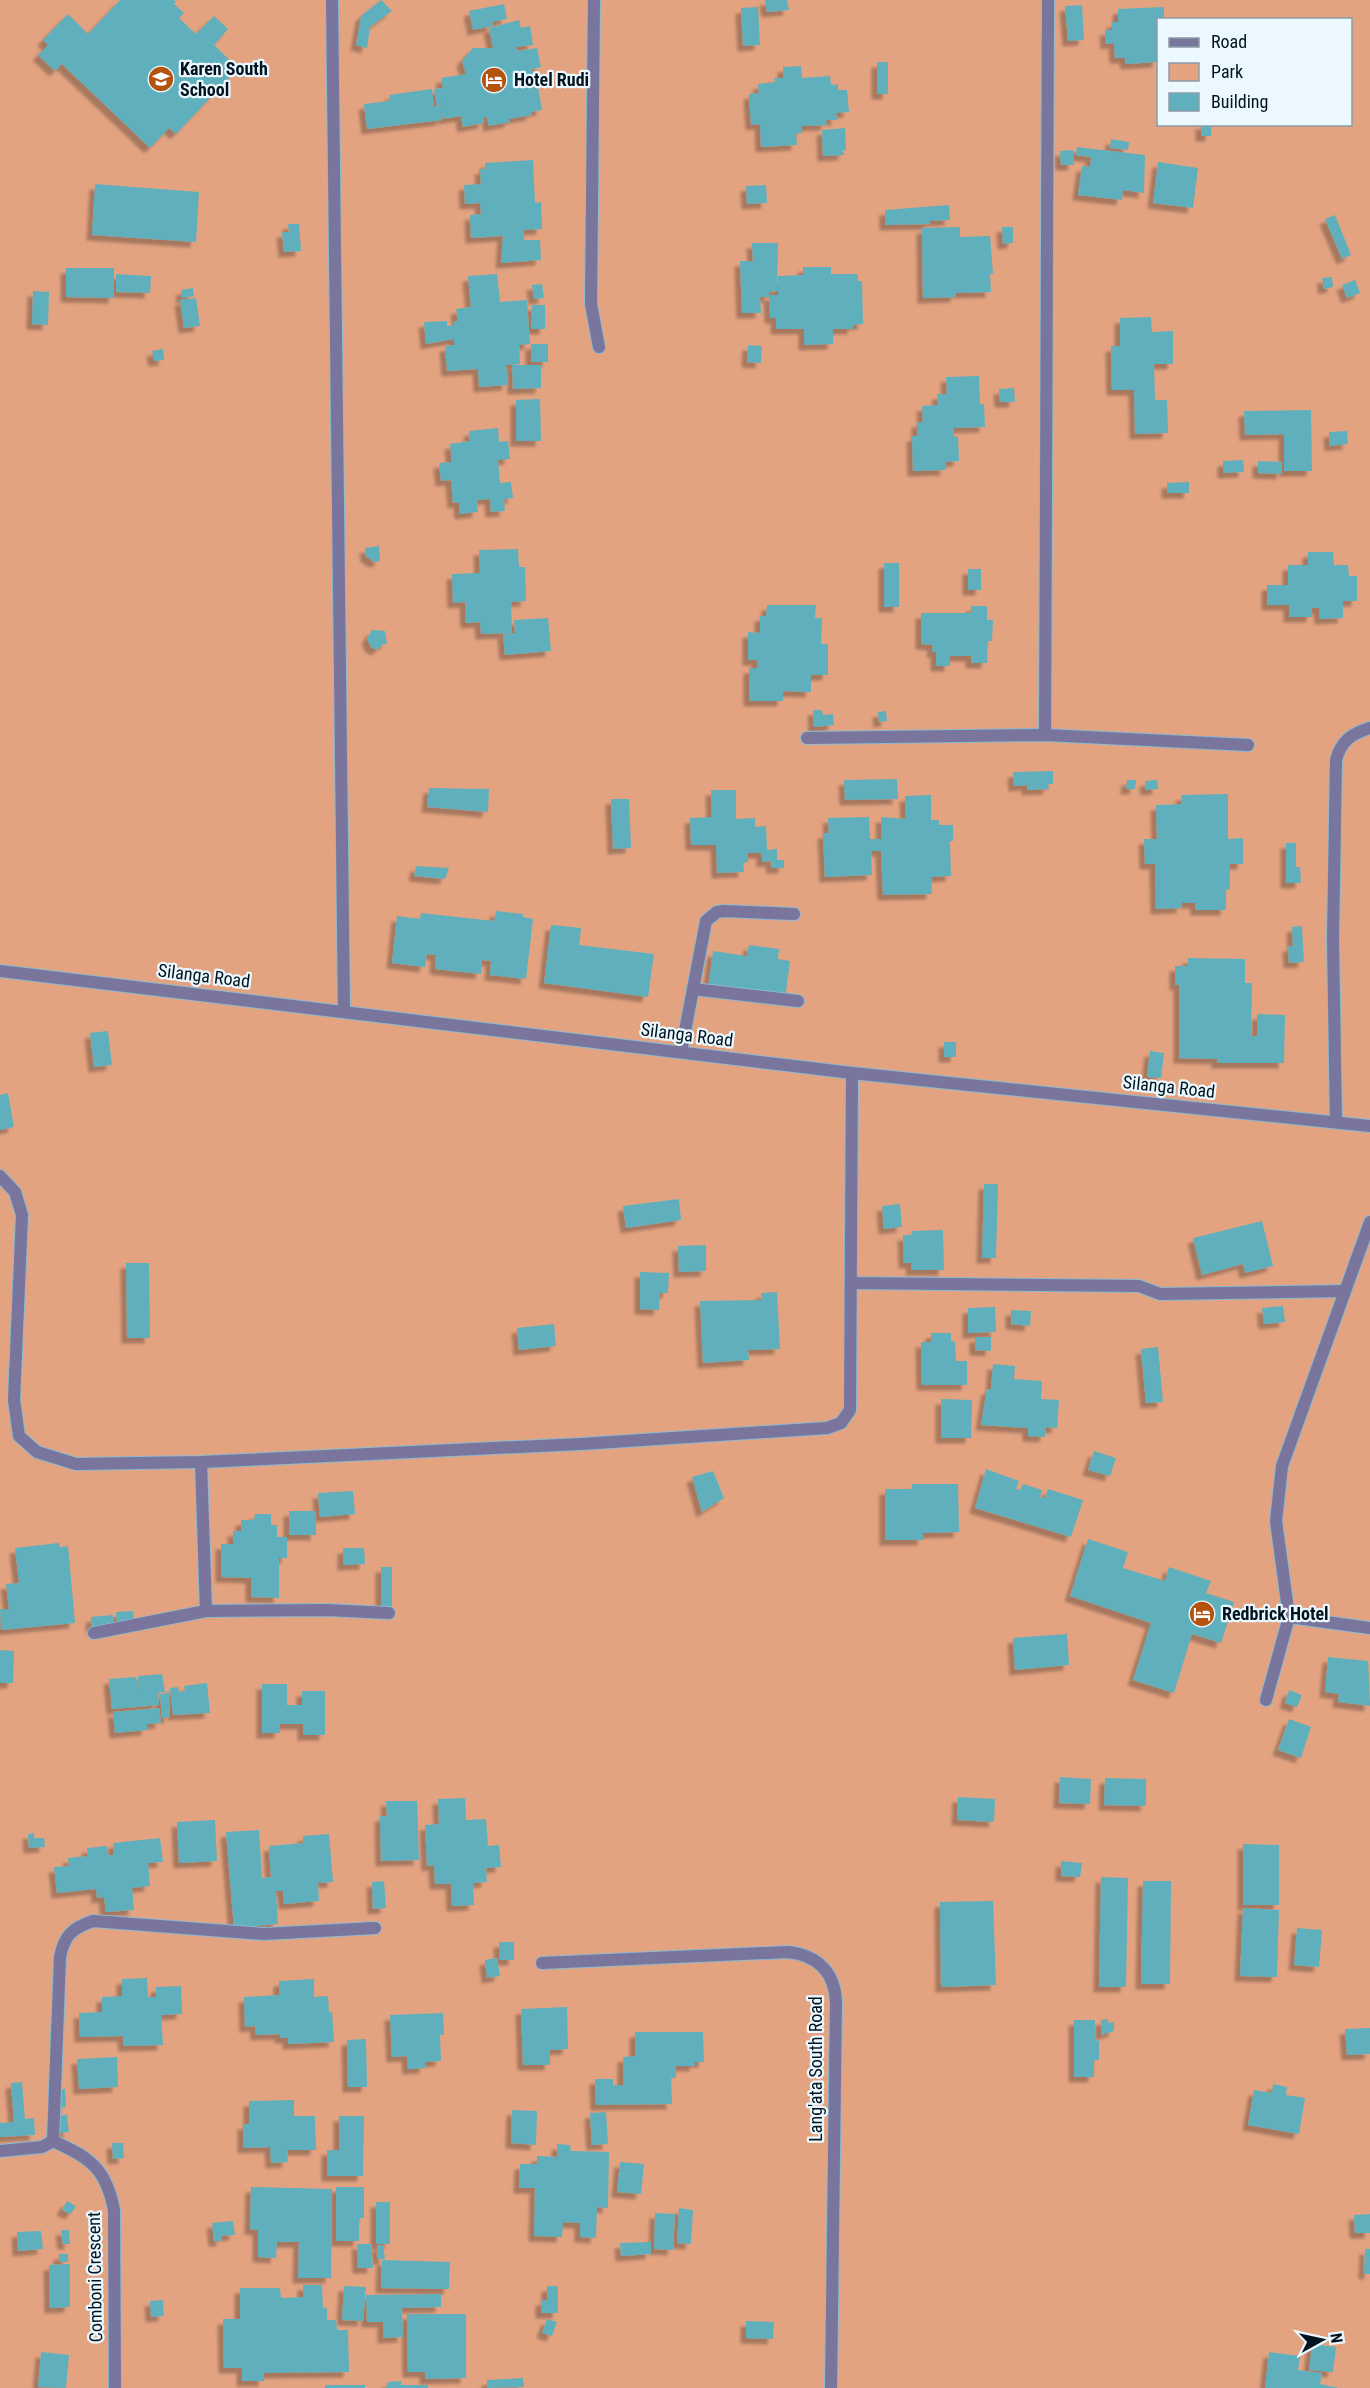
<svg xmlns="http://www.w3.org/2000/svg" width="1370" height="2388" font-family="'Roboto Condensed',sans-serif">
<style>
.green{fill:#e3a381;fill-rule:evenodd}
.building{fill:#5fb0bc;filter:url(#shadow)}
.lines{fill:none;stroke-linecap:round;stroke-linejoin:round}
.minor-casing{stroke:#8bb9d0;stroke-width:14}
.minor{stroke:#79759c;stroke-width:12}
.labels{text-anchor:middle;stroke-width:4.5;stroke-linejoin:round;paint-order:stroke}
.poi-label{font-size:18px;font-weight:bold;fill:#00131e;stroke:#ebf8ff;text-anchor:start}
.street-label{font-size:18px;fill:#00131e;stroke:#ebf8ff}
</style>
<defs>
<filter id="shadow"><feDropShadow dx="-5.5" dy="5.5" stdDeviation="1.5" flood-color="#0004"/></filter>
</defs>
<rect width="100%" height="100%" fill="#a9def7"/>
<path class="green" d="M0,0h1370v2388h-1370zM1158,20h192v104h-192z"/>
<g class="building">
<path d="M120,0h54l2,2 -2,2 10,9 -5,5 17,16 18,-18 14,13 -14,16 24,23 -62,66 -7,-6 -19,20 -88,-84 -7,7 -17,-16 10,-10 -5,-5 25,-26 20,20z"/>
<path d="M381,0l11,11 -22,16 -3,21 -11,-3 5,-29z"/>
<path d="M765,0h22l2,10 -22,2z"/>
<path d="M504,4l3,15 -15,3 1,4 -20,4 -4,-19z"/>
<path d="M1082,5l2,35 -16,1 -3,-35z"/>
<path d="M758,7l2,38 -17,1 -2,-38z"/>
<path d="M1164,7v13h-6v42l-32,2 -1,-6h-10l-1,-15 -8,1 -1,-14h7v-8h6v-13z"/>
<path d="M519,20l2,8 9,-2 3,19 -17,2 1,4 20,-3 4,19 -9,2 1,6h3l6,35 -11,2 1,3 -23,4 1,3 -21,4 -2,-9 -4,1 1,5 -21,4 -2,-11 -18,3 -3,-18 2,19 -75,9 -3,-25 26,-3 -1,-6 43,-6 2,18 3,-1 -3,-17 9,-1 -2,-10 25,-4 -4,-13 11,-13h20l-4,-20z"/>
<rect x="877" y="62" width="11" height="32"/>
<path d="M801,66l1,12 28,-2 1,9 7,-1v6h9l2,22 -13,1 1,7h-11l1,5 -26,1 1,7 -6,1 1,11 -36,2 -1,-23 -9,1 -2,-31 10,-1 -1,-9 17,-2 -1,-4h9v-11z"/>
<rect x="1201" y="124" width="10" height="12"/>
<path d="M845,128l1,22h-3l1,5 -21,1 -1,-26z"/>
<path d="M1111,139l18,3 -1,8 -18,-2z"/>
<path d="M1077,147l68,8 -1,38 -21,-3 -1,10 -44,-5 4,-29 8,1 1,-10 -15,-2z"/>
<path d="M1073,150l1,15h-13l-1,-14z"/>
<path d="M533,160l2,43 6,-1 1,27 -18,1v10h16l1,20 -40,3 2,-27 -32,2 -1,-23 11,-1 -1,-11 -15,1 -1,-19 17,-1 -1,-15h5v-6z"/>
<path d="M1158,162l40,6 -5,40 -40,-5z"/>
<path d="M95,184l104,8 -3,50 -104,-7z"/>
<path d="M766,185l1,18 -20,1 -1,-18z"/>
<path d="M949,205l1,15 -20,1v3l-45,1v-15z"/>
<path d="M1335,215l16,40 -9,4 -17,-40z"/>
<path d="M288,224h11l2,27 -17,1 -2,-20h7z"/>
<path d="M960,227v10l30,-1 3,38h-3l1,18 -35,1v4l-33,1 -1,-70z"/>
<path d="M1002,227h11v16l-10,1z"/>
<path d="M752,243h26l-1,48 -8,1v5h-9l1,16h-19l-2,-52h13z"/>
<path d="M803,267h28v7h27v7h4l1,43 -10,1v4h-20v15l-29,1v-16h-28v-11h-6l-1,-23h9v-19l25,-1z"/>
<path d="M66,268h48v30l-48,-1z"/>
<path d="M116,274l35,2 -1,17 -34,-1z"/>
<path d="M497,274l3,28 27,-2 3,44 -11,1 1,19 -14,1 2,20 -29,2 -1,-18 -31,2 -2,-25 9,-1v-6l-28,5 -2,-22 23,-1v5l7,-1v-4h4l-2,-12 15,-2 -3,-31z"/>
<path d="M1332,277l1,10 -9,2 -2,-11z"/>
<path d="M1355,280l5,13 -13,5 -5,-13z"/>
<path d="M542,284l2,14 -10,1 -2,-14z"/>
<path d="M193,288l1,8 -12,2 -1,-8z"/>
<path d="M33,291l16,1 -1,33 -16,-1z"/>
<path d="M196,298l4,28 -16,2 -4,-28z"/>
<path d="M532,305h13v24h-14z"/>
<path d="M1151,317l1,15 21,-1v33h-19l1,36h12l1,33 -33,1 -1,-44h-22l-1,-44h9v-28z"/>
<rect x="531" y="344" width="17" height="18"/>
<path d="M748,345l14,1 -1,17 -14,-1z"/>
<path d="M163,349l1,11 -10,1 -2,-10z"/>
<path d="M512,365h29v23l-28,1z"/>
<path d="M979,376l1,28h4l1,23 -31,1v9l4,-1 1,25 -14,1 1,8 -33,1 -1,-35h5v-14h6l-1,-16 16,-1 -1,-11h10l-1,-17z"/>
<path d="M1014,388l1,14h-15l-1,-13z"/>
<path d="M540,399l1,42h-25v-41z"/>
<path d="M1311,410l1,61h-28v-37l-39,1 -1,-24z"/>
<path d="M498,428l1,14 9,-1 2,18 -12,1 2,23 11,-1 2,16 -9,1 1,12 -14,1 -1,-13 -13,1 1,12 -18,2 -1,-12 -6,1 -2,-23 -10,1 -2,-18 13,-1 -2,-18 20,-3 -1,-10z"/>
<path d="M1347,431l1,13 -18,2 -1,-14z"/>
<path d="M1243,460l1,12 -21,1v-12z"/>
<path d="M1258,461l24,1v12l-24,-1z"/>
<path d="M1189,482v11h-22v-10z"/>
<path d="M379,546l1,15 -6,1 -8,-6 -1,-8z"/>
<path d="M518,549l1,18h6l1,34 -15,1 1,31 -31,1 -1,-12 -14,1 -1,-21 -12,1 -1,-29 28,-1 -1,-23z"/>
<path d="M1308,552h25l1,13h14l1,11h8v25h-14v17l-23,1 -1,-11h-7v9h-23v-12h-22v-20h21v-20h20z"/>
<rect x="884" y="563" width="15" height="44"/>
<rect x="968" y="569" width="13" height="21"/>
<path d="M767,605h49l-1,13h7l-1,26h7v31h-17v17l-28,-1v10h-34v-33h8v-8h-9v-28l12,1v-17h6z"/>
<path d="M971,606h16v14h6l-1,21h-4l-1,22h-16v-7h-21v10h-14v-14h-4l1,-7 -12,-1v-31h50z"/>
<path d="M548,618l3,33 -46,4 -2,-21 12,-1 -1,-13z"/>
<path d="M372,630l13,1 2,13h-4l-6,6 -6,-3 -4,-8z"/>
<path d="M813,710h9l1,5 10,-1 1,11 -20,2z"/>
<path d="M886,711l1,10 -8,1 -1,-10z"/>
<path d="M1053,771v13h-5l1,5 -22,1v-5l-13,1 -1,-14z"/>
<path d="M897,779l1,20 -53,1 -1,-20z"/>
<path d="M1127,780h9l-1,9h-9z"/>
<path d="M1157,780l1,9 -12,1 -1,-9z"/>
<path d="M429,788l60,1 -1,23 -61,-5z"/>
<path d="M711,790h25v29l19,-1v9l11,-1 1,24 10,-1v11h7v8h-12l-1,-7 -9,1v-9h-14v9l-5,1 1,9 -27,1 -1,-28h-25l-1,-27 22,-1z"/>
<path d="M1228,794v45l15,-1v26h-13v25l-4,1v20h-30l-1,-7h-13v5l-26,1 -1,-45h-10l-1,-25h13l-1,-34 26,-1 -1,-9z"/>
<path d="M931,795v25h8v5h14v16h-3l1,35 -20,1 1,17 -49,1 -2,-44h-10l1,24 -47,2 -2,-44h6l-1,-15 41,-1 1,22h12l-1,-22 25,2 -1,-23z"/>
<path d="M611,799h18l2,49 -18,1z"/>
<path d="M1286,843h10v24h4l1,16h-15z"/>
<path d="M416,866l33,2 -4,11 -31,-3z"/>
<path d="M496,911l27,3v3l10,2 -7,60 -36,-4 1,-14 -9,-1 -1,14 -46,-5 1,-14 -9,-1 -2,13 -33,-4 5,-47 23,3 1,-6 73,8z"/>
<path d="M551,925l30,3 -2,17 75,9 -6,43 -104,-14z"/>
<path d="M1302,926l2,36 -15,1 -1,-17h5l-1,-19z"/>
<path d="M749,945l30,4 -1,10 12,2 -5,38 -77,-10 5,-38 34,5z"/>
<path d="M1188,958l57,1v24h7l-1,53h6v-22l28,1 -1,48h-67v-4l-38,-1v-73h-4v-19h13z"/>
<path d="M108,1031l4,34 -18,2 -4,-34z"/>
<rect x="944" y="1042" width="12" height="15"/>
<path d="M1150,1051l14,2 -3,25 -14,-1z"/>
<path d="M8,1093l6,34 -14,3v-35z"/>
<path d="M984,1184h14l-2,74h-14z"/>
<path d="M679,1199l2,21 -55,8 -3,-22z"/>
<path d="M900,1204l2,23 -18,2 -2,-23z"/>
<path d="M1262,1221l11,45 -28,7 -2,-9 -41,11 -9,-37z"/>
<path d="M943,1230l1,40h-33l1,-7h-8l-1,-28h9l-1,-4z"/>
<path d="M706,1245v26l-27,1 -1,-26z"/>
<path d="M126,1263h23l1,75h-23z"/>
<path d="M640,1272l29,1 -1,20h-8l-1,17 -19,-1z"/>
<path d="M777,1292l3,57 -32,1 1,10 -46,3 -3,-62 62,-1 -1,-7z"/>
<path d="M1283,1306l2,16 -21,2 -2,-16z"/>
<path d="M995,1307l1,25 -28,1v-25z"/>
<path d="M1011,1310l20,1 -1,15 -19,-2z"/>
<path d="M554,1324l2,22 -37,4 -2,-22z"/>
<path d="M931,1333h20v9l4,-1 1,20h11v24h-45l-1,-43h10z"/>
<path d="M975,1337h16v14l-16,-1z"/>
<path d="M1158,1347l5,55 -17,1 -5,-54z"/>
<path d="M993,1364l22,2 -1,13 28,2 -1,18 18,1 -2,28 -11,-1 -1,10 -17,-1v-8l-47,-3 6,-36h4z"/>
<path d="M941,1399l31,1 -1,38h-30z"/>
<path d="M1094,1451l22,7 -6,18 -22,-6z"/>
<path d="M986,1469l33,12 -3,8 4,1 3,-6 19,6 -2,7 5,1 3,-9 35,11 -12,37 -96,-29z"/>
<path d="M713,1471l11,27 -22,14 -10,-35z"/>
<path d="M912,1484h46l1,48 -36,1v7h-38v-51h27z"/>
<path d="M353,1491l2,23 -35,3 -2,-24z"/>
<rect x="289" y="1511" width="27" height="24"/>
<path d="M255,1514h16v11h6v12h10v21h-8v40l-28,-1v-19l-30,-1v-33h12v-13h8v-11h13z"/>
<path d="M1088,1539l40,13 -5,16 42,13 4,-14 42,14 -5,12 28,9 -13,41 -29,-9 -18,59 -41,-13 18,-57 -81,-27z"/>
<path d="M59,1543l1,4 8,-1 7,77 -74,7 -1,-21h9l-3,-25 13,-1 -4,-35z"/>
<path d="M343,1548h21l1,16 -22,1z"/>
<rect x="381" y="1567" width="11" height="42"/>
<path d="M133,1611l2,13 -18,1 -1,-13z"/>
<path d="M113,1615l1,12 -22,2 -1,-12z"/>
<path d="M1067,1634l2,31 -54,5 -2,-32z"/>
<path d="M0,1650l14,1 -1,32h-13z"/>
<path d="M1368,1656l2,50 -32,-4 1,-8 -14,-2 3,-35 40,4z"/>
<path d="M162,1674l3,18 -7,1 1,12 -47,4 -3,-30 27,-2 3,12 -1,-13z"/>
<path d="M207,1683l3,30 -37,2 -3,-27 8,-1 1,5 6,-1 -1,-5z"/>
<path d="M262,1684h25v21h15v-14h23v44h-22v-11h-23v9h-18z"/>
<path d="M1289,1690l13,5 -5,12 -12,-4z"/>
<path d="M169,1693l1,24 -8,1 -2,-24z"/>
<path d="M159,1708l2,15 -14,1v6l-32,3 -2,-21z"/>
<path d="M1289,1719l22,8 -10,31 -23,-8z"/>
<path d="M1060,1777l31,2 -1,25 -31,-1z"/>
<path d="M1105,1778l41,1v27l-42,-1z"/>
<path d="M958,1797l37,2 -1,23 -37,-2z"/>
<path d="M465,1798l1,22 20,-1 2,27 11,-1 2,22 -15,1 1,14 -14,1 1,22 -22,1 -1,-22h-16l-1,-19 -7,1 -2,-41 14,-1 -1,-25z"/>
<path d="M386,1801h31l2,59 -38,1 -1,-45h7z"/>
<path d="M215,1820l2,41 -38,2 -2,-41z"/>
<path d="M259,1830l3,48 9,-1 -2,-31 34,-3v-7l26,-2 4,48 -15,1 1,18 -35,3 -1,-13h-7l2,33 -44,4 -8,-96z"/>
<path d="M34,1833v5h10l1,9 -16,1 -1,-14z"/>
<path d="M160,1838l3,24 -15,1 2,23 -18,2 2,22 -28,2 -2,-15 -7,1 -1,-9 -39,4 -3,-26 15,-1 -1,-8 20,-2 -1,-8 20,-2 1,9h6l-1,-12z"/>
<path d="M1243,1844l36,1v60h-36z"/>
<path d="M1061,1861l21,2 -2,14 -19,-1z"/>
<path d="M1101,1877l27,1 -2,109h-27z"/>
<path d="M384,1881l2,27 -13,1 -1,-27z"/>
<path d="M1143,1881h28l-1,103h-29z"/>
<path d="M993,1901l3,84 -55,2 -1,-85z"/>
<path d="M1243,1908l36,2 -2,67 -37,-1z"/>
<path d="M1297,1928l25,2 -3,37 -25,-2z"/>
<path d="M499,1942h15v18h-14z"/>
<path d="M497,1958l3,18 -13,2 -2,-18z"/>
<path d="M147,1978l1,19h8v-10l25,-1 1,28 -21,1 2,30 -39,1 -1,-10 -43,1 -1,-24 23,-1v-15l20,-1v-17z"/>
<path d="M314,1979v18l14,-1 1,16h3l2,30 -46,2v-6h-8v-4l-24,1 -1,-9 -10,1 -1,-30 35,-2v-14z"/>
<path d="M567,2007l1,42 -18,1v15h-27l-2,-56z"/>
<path d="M443,2013l1,22h-4l1,26 -16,1v6l-17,1 -1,-13 -15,1 -2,-42z"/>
<path d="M1108,2019v4l6,-1v9l-13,4v-15z"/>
<path d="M1074,2020h21v21l4,-1v20h-5v17h-20z"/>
<path d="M1370,2028v26l-23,1 -2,-26z"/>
<path d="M635,2032h68l1,30h-9v4h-19v12h-5l1,26 -76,1 -1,-26h18v6h10v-28l12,-1z"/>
<path d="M366,2039l1,48h-19l-1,-47z"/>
<path d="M117,2057l1,30 -39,2 -2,-30z"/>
<path d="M22,2082l3,37 9,-1 1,17 -35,2v-14l14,-1 -3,-39z"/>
<path d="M1273,2084l14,3 -1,8 19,3 -6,36 -51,-9 6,-35 18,3z"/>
<path d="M65,2089l1,18 -8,1 -1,-18z"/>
<path d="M294,2100v16h21l1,34h-29l1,12 -17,1 -1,-16 -27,1v-24h6v-23z"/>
<path d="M512,2110l25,1 -1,34 -25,-2z"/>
<path d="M606,2112l2,32 -16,1 -2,-32z"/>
<path d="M67,2115l2,17 -11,1 -2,-17z"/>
<path d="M339,2116h25l-1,60h-36v-26h12z"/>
<path d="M112,2143h11l1,15 -11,1z"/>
<path d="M557,2144l13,1 1,6 38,1 -1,56 -11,-1 -1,31 -16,-1v-14l-17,-1 -1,15 -28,-1 1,-48h-16l1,-24h17v-8l20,1z"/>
<path d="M620,2162l24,2 -3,30 -24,-2z"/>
<path d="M251,2187l81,2 -1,89h-33l1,-36h-22l-1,16 -18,-1v-27l-8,-1z"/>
<path d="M336,2187h28v31h-5v23h-23z"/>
<path d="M67,2201l9,5 -5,8 -9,-4z"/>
<rect x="376" y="2202" width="14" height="42"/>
<path d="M679,2208l14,2 -2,34 -14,-1z"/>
<path d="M655,2213l20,1 -2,36 -19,-1z"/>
<path d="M1370,2214v19h-15l-1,-18z"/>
<path d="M233,2221l2,14 -14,1 1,5h-8l-2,-18z"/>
<path d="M61,2230h8l1,14h-7z"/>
<path d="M41,2231l2,18 -25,2 -1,-19z"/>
<path d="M651,2242v12l-30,2 -1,-13z"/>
<path d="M357,2244h14l2,24h-15z"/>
<path d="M383,2245l2,14h-7l-1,-13z"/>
<path d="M1365,2249h5v25h-6z"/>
<rect x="59" y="2254" width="9" height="8"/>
<path d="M382,2260l68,2 -1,27 -68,-1z"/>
<path d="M70,2264v43l-20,1 -1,-43z"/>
<path d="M303,2285h19l1,23h4v12h9l1,10h11l1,42 -85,1v8h-22v-13h-18l-1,-49h17v-31h40l1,10 22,-1z"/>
<path d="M344,2286l22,1 -3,34 -21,-1z"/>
<path d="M547,2286h11v27h-17v-13h6z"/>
<path d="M441,2294v13l-39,1 1,29 -20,1v-16h-16l-1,-27z"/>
<path d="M163,2300l1,16 -13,1 -1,-16z"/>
<path d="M407,2314h59v64l-41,1v-7h-17z"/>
<path d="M547,2319l10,3 -5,14 -10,-3z"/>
<path d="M746,2321l28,1 -1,17 -27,-1z"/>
<path d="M1312,2344l24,3 -3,25 -24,-2z"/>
<path d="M41,2352l28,3 -3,33 -28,-1z"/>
<path d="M1269,2352l31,4 -2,14 24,3 -2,11 19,4h-74z"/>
<path d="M523,2378l1,9 -37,1v-8z"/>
<path d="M401,2381v4h27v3h-42l2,-6z"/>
<rect x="325" y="2385" width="40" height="3"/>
</g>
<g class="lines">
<g class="minor-casing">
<g id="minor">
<path d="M332,0l12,1011"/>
<path d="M594,0l-3,304 8,43"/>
<path d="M1045,735l3,-735"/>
<path d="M807,738l238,-3 203,10"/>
<path d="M0,971l852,102 518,53"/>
<path d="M693,989l105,12"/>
<path d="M681,1052l25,-131 11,-9 7,-1 70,3"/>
<path d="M1336,1122l-3,-183 3,-179c5,-19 15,-26 34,-32"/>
<path d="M0,1176l15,16 7,23 -8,185 5,36 18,16 39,12 125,-2 380,-18 246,-16 14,-5 9,-13 2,-337"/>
<path d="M851,1283l288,3 21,8 185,-3"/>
<path d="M201,1462l5,149"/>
<path d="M1289,1617l81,11"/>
<path d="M94,1633l112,-22 121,-1 62,3"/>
<path d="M1266,1700l23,-83 -13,-96 6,-55 88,-244"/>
<path d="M542,1963l246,-11c29,3 47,20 48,50l-5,386"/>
<path d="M53,2141l7,-184c4,-21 12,-29 33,-36l171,13 111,-6"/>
<path d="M0,2151l42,-4 11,-6c37,17 53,27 61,69l1,178"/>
</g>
</g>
<use href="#minor" class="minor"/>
</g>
<defs>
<g id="school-disc" transform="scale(1.35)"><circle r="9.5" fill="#b3530e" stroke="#ebf8ff"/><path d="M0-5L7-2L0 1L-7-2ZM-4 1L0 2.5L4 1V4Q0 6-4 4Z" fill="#fff"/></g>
<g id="hotel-disc" transform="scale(1.35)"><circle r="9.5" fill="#b3530e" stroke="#ebf8ff"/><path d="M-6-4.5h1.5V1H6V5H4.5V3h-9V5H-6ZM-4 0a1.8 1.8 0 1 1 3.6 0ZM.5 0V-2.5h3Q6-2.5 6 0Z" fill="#fff"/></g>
</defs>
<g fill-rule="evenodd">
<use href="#school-disc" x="161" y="79"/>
<use href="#hotel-disc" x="494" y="80"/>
<use href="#hotel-disc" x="1202" y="1614"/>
</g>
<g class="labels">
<g class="poi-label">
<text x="180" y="75">Karen South<tspan x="180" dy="21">School</tspan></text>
<text x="514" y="86">Hotel Rudi</text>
<text x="1222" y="1620">Redbrick Hotel</text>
</g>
<g class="street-label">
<text transform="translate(204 976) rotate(7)" y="6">Silanga Road</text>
<text transform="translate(687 1035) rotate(7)" y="6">Silanga Road</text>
<text transform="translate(1169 1087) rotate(6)" y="6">Silanga Road</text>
<text transform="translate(816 2069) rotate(-90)" y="6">Lang'ata South Road</text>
<text transform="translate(95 2277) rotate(-91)" y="6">Comboni Crescent</text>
</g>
</g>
<rect x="1157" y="18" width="195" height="108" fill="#ebf8ff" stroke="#8d9ca5" stroke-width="1.5"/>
<rect x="1169" y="38" width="30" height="9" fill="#79759c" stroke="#8d9ca5" stroke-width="1.5"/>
<text x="1211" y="48" font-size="18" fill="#00131e">Road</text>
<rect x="1169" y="63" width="30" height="18" fill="#e3a381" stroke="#8d9ca5" stroke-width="1.5"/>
<text x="1211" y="78" font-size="18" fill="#00131e">Park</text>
<rect x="1169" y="93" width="30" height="18" fill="#5fb0bc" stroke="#8d9ca5" stroke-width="1.5"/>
<text x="1211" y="108" font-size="18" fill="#00131e">Building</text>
<g transform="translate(1322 2340) rotate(82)" stroke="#ebf8ff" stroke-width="4.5" paint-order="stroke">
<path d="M0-4.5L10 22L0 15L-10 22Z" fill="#00131e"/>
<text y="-9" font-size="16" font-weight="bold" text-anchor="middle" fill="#00131e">N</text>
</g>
</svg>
